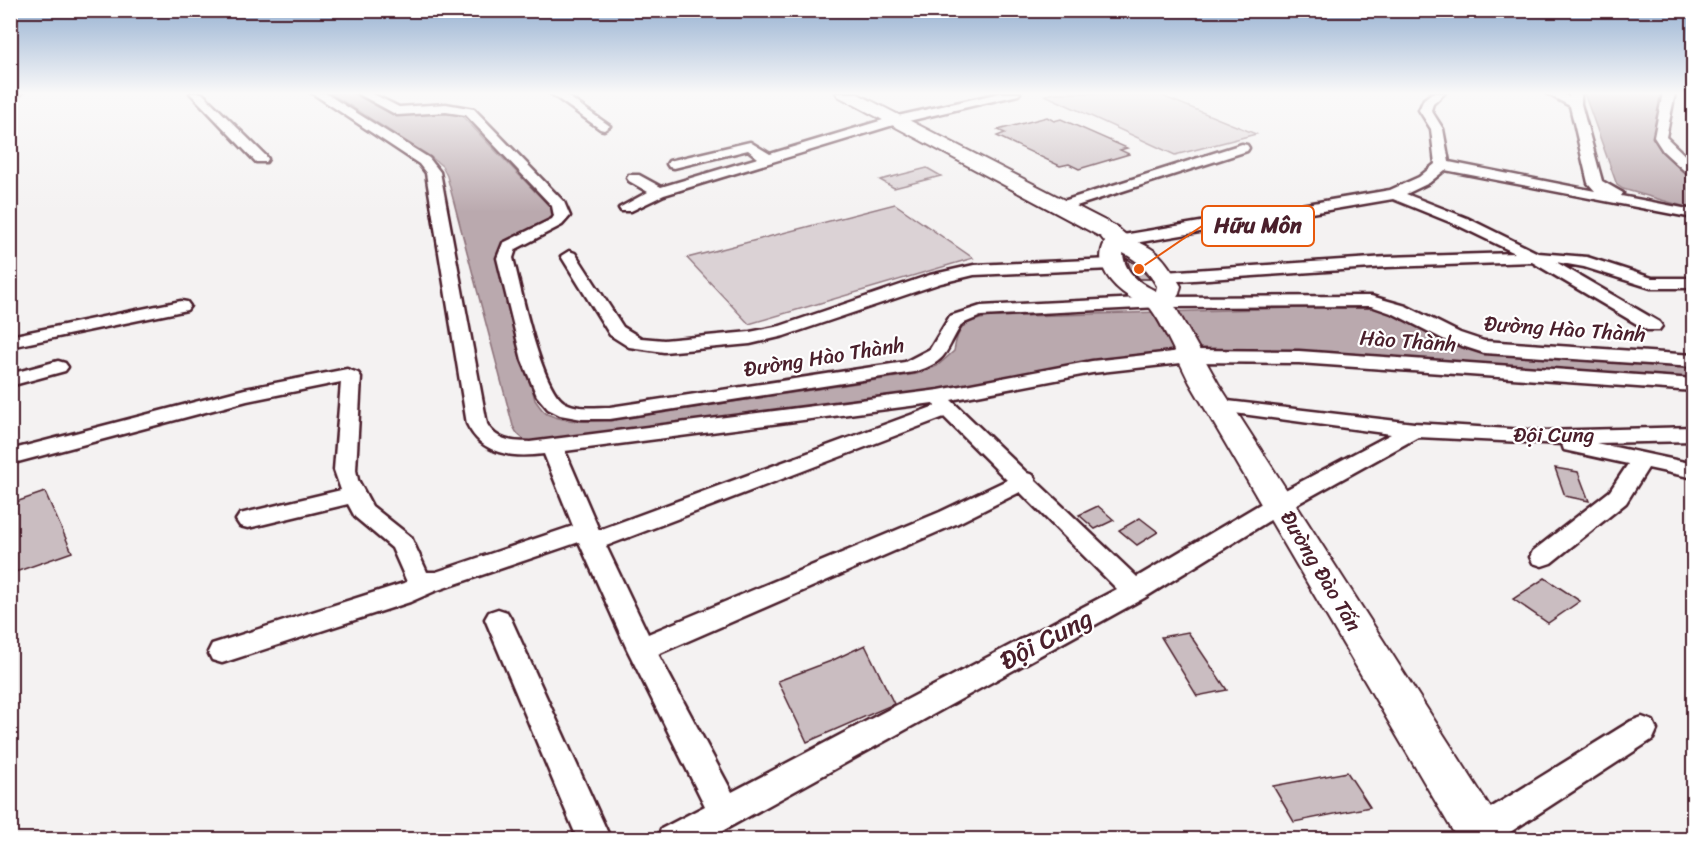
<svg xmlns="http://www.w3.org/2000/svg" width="1704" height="850" font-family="Sriracha,sans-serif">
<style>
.green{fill:#dbd2d5;stroke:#927880;stroke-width:1.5}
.water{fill:#baa9ae;stroke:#8d727a;stroke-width:1.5}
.building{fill:#cabdc1;stroke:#4a1f2b;stroke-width:1.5}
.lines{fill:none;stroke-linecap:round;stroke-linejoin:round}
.street-casing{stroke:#4a1f2b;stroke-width:5}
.secondary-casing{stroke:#4a1f2b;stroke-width:4}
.street{fill:#fff;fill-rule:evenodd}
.secondary{fill:#fff;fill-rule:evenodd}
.labels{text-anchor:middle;stroke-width:4.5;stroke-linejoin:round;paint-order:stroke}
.street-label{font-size:21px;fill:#4a1f2b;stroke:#fff}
.near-street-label{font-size:26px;fill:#4a1f2b;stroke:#fff}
.leader{fill:none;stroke:#e8590c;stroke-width:2}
.callout-dot{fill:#e8590c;stroke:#fff;stroke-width:2}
.callout{fill:#fff;stroke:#e8590c;stroke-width:2}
.callout-label{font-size:22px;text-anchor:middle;font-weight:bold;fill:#4a1f2b}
</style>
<rect width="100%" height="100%" fill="#f4f2f2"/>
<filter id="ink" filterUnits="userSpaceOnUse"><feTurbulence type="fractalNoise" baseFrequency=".0167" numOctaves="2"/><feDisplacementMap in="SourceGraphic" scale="12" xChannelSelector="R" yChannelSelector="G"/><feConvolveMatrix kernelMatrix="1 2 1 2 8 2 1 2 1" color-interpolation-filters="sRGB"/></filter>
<g filter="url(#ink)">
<g class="green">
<path d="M1056,93h99l101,41 -81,21 -130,-60z"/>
<path d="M927,168l14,8 -47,12 -14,-8z"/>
<path d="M895,204l78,54 -224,66 -62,-66z"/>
</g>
<g class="water">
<path d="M330,93h22l40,21 50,-3 17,2 94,97 2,5 -3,5c-18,9 -46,16 -54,35l37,145c3,4 7,11 12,14 24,11 54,7 80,4l290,-44 20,-8 17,-15c4,-26 10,-29 36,-34l373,-11 24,3 57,32 21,8 24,4 204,14v15l-464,-32h-58l-234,40 -380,55c-20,-1 -36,0 -44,-19l-66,-250 -5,-10 -11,-9z"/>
<path d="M1584,93h76l-4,38 8,18 29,28v32l-70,-20 -6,-4z"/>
</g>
<g class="building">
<path d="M1047,117l7,4 7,-2 66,29 -7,2 9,4 -50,15 -10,-5 -9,2 -63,-30 8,-3 -7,-3z"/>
<path d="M1126,258l11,7 13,14h-10l-9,-9z"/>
<path d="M1555,468l23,4 11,29 -24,-5z"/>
<path d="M45,492l27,60 -62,22v-70z"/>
<path d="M1098,506l16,14 -19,9 -16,-14z"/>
<path d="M1140,518l18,14 -21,13 -18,-15z"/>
<path d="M1545,578l35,23 -32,22 -35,-24z"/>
<path d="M1188,632l39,58 -30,6 -36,-59z"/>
<path d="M865,645l29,59 -87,38 -29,-61 53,-20z"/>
<path d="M1347,772l23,35 -76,15 -21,-36z"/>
</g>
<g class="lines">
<g class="street-casing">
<g id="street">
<path d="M10,93h12l-2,2 -10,1z"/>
<path d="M190,93h12l64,63 2,3 -2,3h-10z"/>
<path d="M312,93h13l104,65 11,14 47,252c9,17 26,18 43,18l409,-52 153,-29 98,-11 109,1 395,28v12l-395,-28 -109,-1 -98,11 -141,27 76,73 6,2 3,6 101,96 135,-80 119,-63 -179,-24 -3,-4 3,-4 7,-2 195,23 128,8 152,-4v14l-98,2 98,21v14l-46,-10 -22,35 -75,60 -9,3 -9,-3 -3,-6 3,-6 77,-60 18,-27 -64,-14 -2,-6 -144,-7 -130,72 -144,89 -438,242h-49l4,-11 44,-23 -78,-157 -48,-107 -144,49 -25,11 -188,61 -10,-3 -4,-8 4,-8 195,-62 -15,-34 -37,-31 -7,-13 -100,24 -8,-2 -4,-6 4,-6 8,-2 93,-22 -7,-20 7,-88 -94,19 -237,63v-14l235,-61 102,-20 11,4 3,4 -5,93 2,10 14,26 39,31 16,35h9l137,-46 -29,-72c-32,4 -62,1 -77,-30l-41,-251 -7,-9zM933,403l2,3 -336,124 -34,-79zM944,417l63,63 -67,32 -292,122 -42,-88zM1020,492l97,97 -385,203 -74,-138 298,-130z"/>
<path d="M357,93h14l28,14 47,-3 28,5 90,93 6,14 -8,9 -46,24 -3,9c8,30 27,128 51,144 13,8 32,5 46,5l295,-45 25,-13 20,-33 31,-10 179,-9 211,-1 35,10 54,27 24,8 210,14v12l-210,-14 -37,-12 -53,-27 -23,-8 -211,1 -179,9 -19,8c-18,27 -12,37 -48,48l-304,47h-28l-22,-4 -12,-6 -11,-13 -15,-36 -25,-102 6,-15 49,-24 2,-3 -2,-10 -86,-91 -20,-3 -49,3z"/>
<path d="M550,93h13l47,33 -6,4 -4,-1z"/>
<path d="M1000,93h20l-2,2 -118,28 -236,72 -33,16h-10l-2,-3 29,-16 -19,-11 -2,-3 2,-3h10l22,12 97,-29 -10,-8 -74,18 -5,-1 -2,-3 2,-3 81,-19 20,12 123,-37z"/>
<path d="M1432,93h13l-12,11 -2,6 12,19 6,33 146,29 -7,-8 -18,-77 -24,-13h15l8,4v-4h12v11l21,77 21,12 -2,3 72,14v6l-5,1 -243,-47 -16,13 -23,11 61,24 71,35 49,4 65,21h42v10h-43l-67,-21 -28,-5 103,60 3,4 -3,4h-12l-115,-68 -145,5 -223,15 -8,-5 8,-5 223,-15 128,-4 -58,-28 -64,-26 -276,47 -8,-5 8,-5 273,-46 29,-13 16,-13 -4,-35 -12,-19 5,-11z"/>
<path d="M1663,93h12l-9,44 28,27v12l-5,-1 -26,-24 -9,-14z"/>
<path d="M1242,144l5,1 2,3 -2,3 -180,58 -5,1 -7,-4 2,-3z"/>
<path d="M569,251l6,2 48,74 18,11 23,2 86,-8 30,-6 150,-51 44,-10 138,-6 8,5 -8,5 -138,6 -33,8 -157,53 -34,8 -86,8 -35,-5 -19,-12 -49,-79z"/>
<path d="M181,301l6,1 3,4 -3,4 -177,37v-11z"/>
<path d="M58,361l7,2 3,4 -3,4 -55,15v-12z"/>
<path d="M498,609l9,3 4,7 100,221h-33l-93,-221 4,-7z"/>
<path d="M1642,717l11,4 4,9 -4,9 -155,101h-38l-1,-4 4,-11 168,-104z"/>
</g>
</g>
<g class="secondary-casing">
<path id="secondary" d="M836,93h20l261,134c10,11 21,14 33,21 14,8 23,25 31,38l-2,8 -6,9 45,80 283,441 6,16h-49l-268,-457c-11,-21 -26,-57 -39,-74 -4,-6 -14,-7 -20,-11 -20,-12 -38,-34 -26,-56l-4,-5 -263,-141zM1123,253c16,8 25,18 34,33l-1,5c-17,-8 -32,-19 -33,-38z"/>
</g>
<use href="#street" class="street"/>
<use href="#secondary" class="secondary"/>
</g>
</g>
<linearGradient id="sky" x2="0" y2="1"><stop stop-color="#95b0d1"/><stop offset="0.44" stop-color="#faf9f9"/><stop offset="1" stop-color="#faf9f9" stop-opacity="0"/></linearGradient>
<rect width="1704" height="212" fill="url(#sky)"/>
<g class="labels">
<g class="street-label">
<text transform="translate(1565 329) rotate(4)" y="7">Đường Hào Thành</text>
<text transform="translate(1408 341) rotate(4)" y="7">Hào Thành</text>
<text transform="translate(824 357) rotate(-9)" y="7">Đường Hào Thành</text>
<text x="1554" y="442">Đội Cung</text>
<text transform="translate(1321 571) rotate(59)" y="7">Đường Đào Tấn</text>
</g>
<g class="near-street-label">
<text transform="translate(1046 639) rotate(-28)" y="9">Đội Cung</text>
</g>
</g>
<path class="leader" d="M1139 269L1202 226"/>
<circle class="callout-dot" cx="1139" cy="269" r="6"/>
<rect class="callout" x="1202" y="206" width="112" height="40" rx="6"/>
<g class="callout-label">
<text x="1258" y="233">Hữu Môn</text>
</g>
<rect width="1704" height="850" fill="none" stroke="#fff" stroke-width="36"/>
<rect x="18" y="18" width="1668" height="814" fill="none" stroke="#4a1f2b" stroke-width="2" filter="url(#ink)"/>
</svg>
